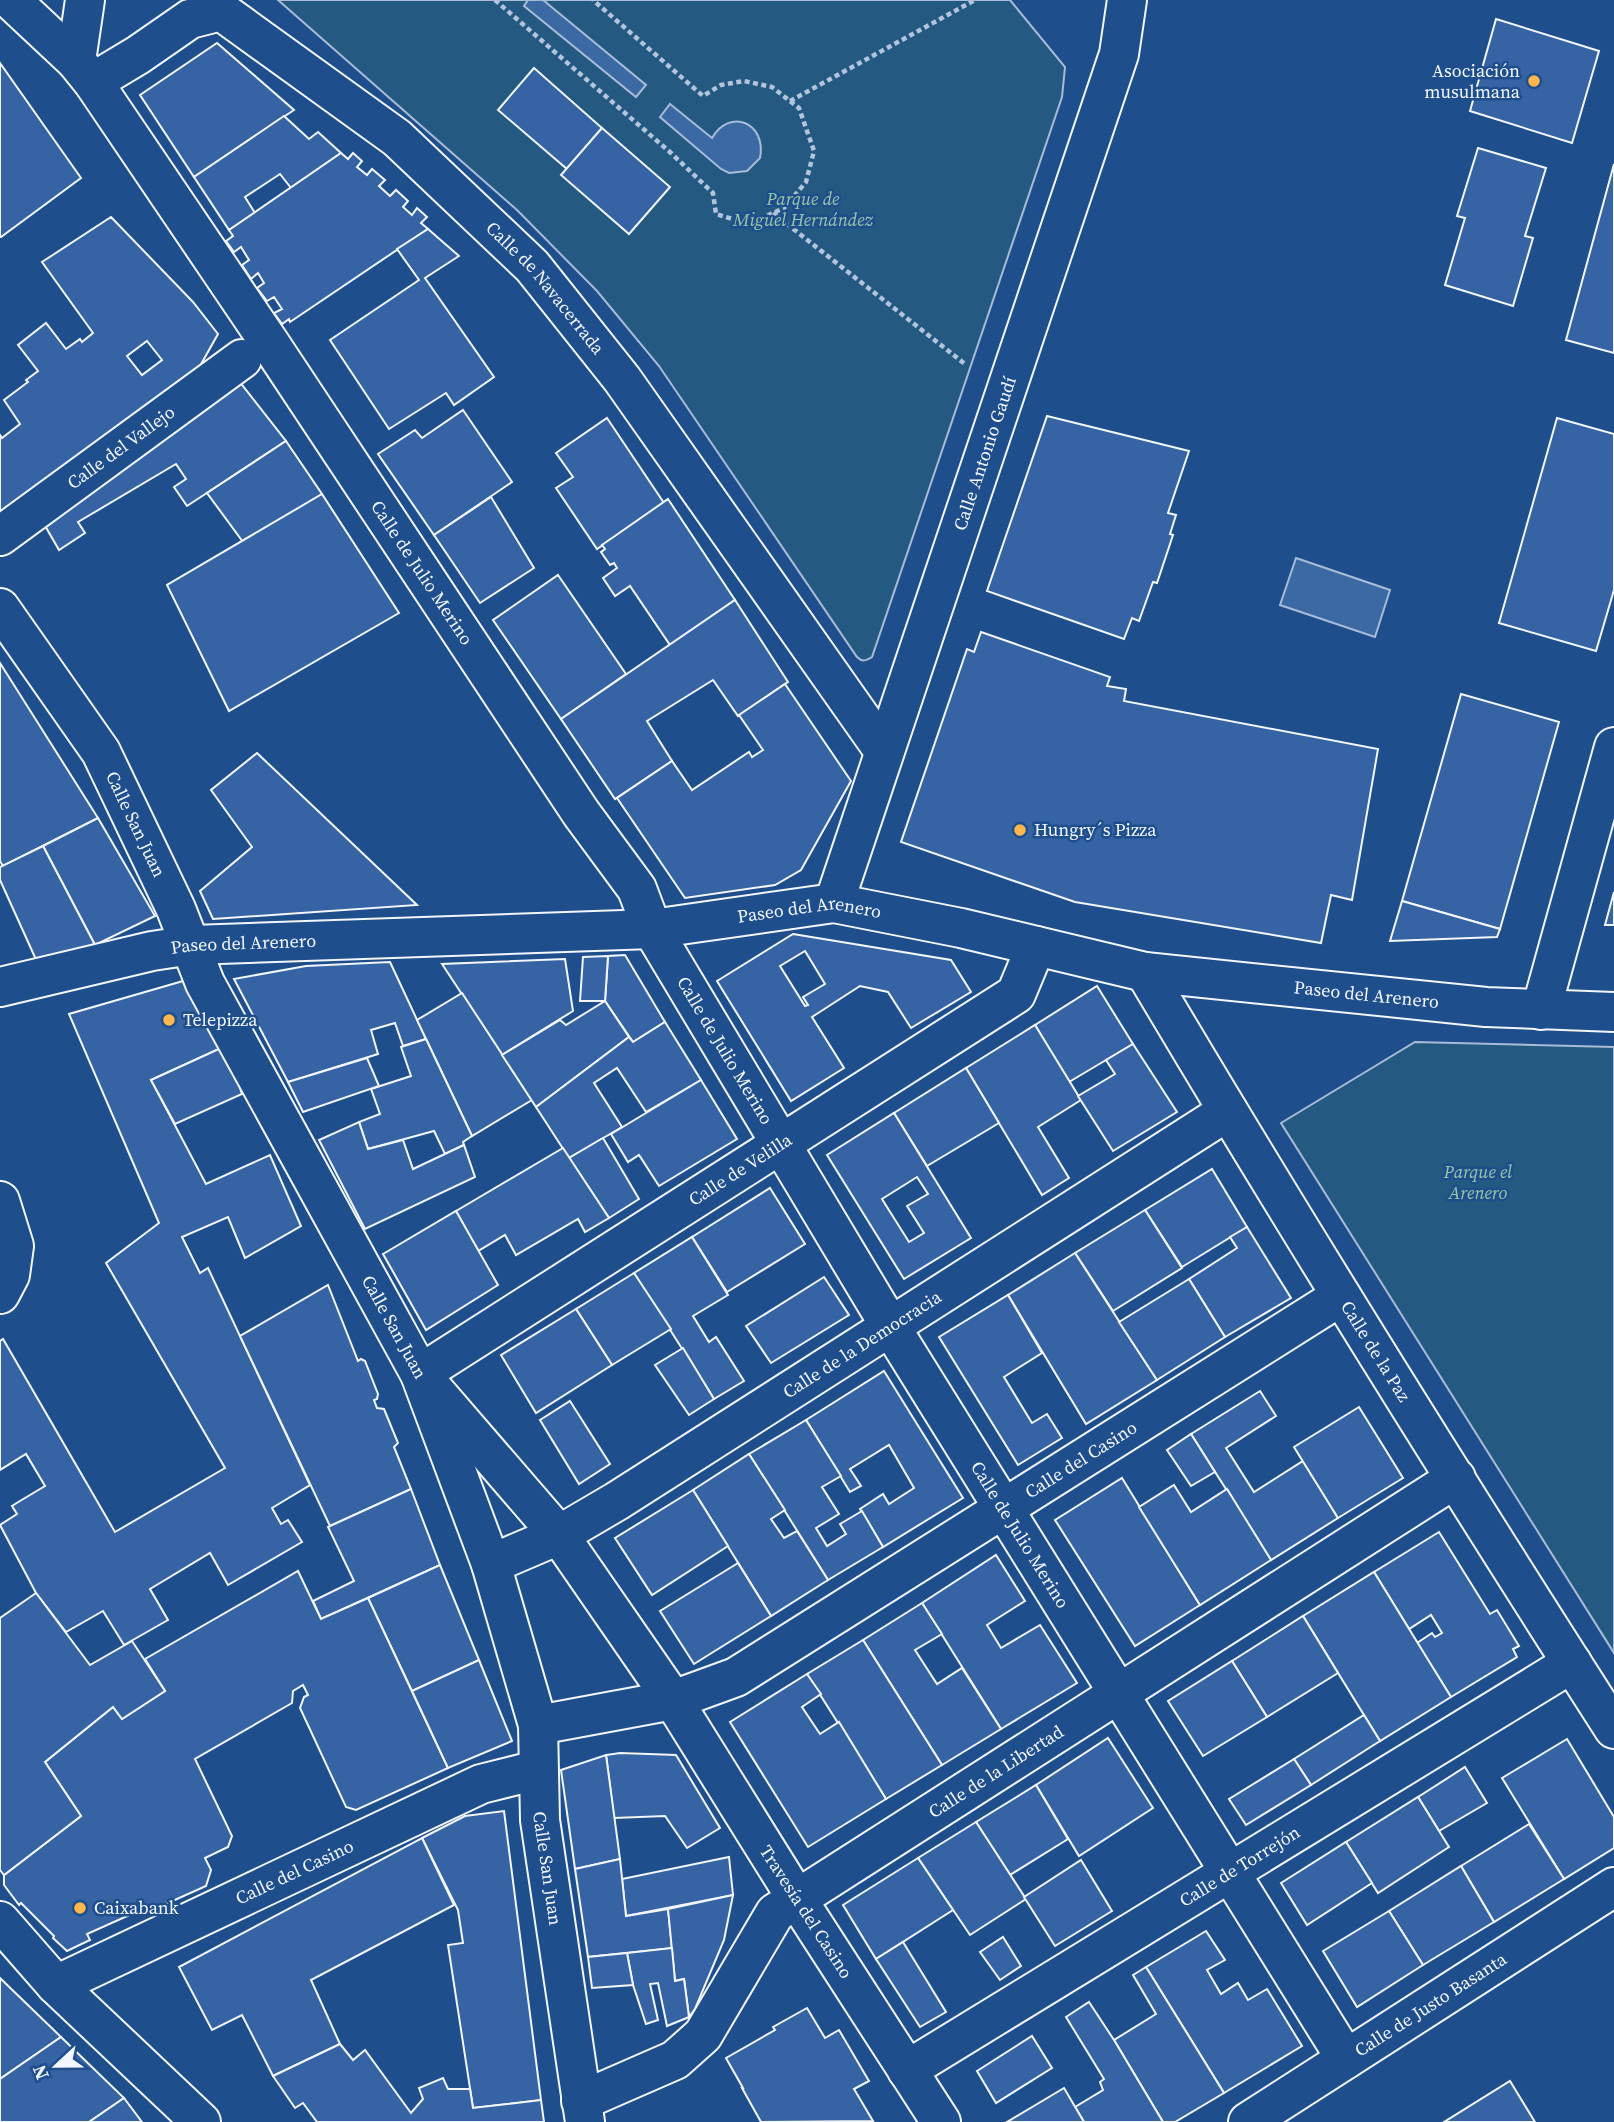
<svg xmlns="http://www.w3.org/2000/svg" width="1614" height="2122" font-family="'Source Serif 4',serif">
<style>
.green{fill:#245a82;stroke:#a8bbd7;stroke-width:2}
.water{fill:#3b69a3;stroke:#a8bbd7;stroke-width:2}
.building{fill:#3563a3;stroke:#f2f6ff;stroke-width:2;fill-rule:evenodd}
.lines{fill:none;stroke-linecap:round;stroke-linejoin:round}
.minor-casing{stroke:#f2f6ff;stroke-width:42}
.path{stroke:#b3c4dc;stroke-width:4.5;stroke-dasharray:5 3.5;stroke-linecap:butt}
.minor{stroke:#1f4e8c;stroke-width:38}
.poi-dot{fill:#ffb74d;stroke:#1f4e8c;stroke-width:2.5}
.labels{text-anchor:middle;stroke-width:5;stroke-linejoin:round;paint-order:stroke}
.poi-label{font-size:18px;fill:#f2f6ff;stroke:#1f4e8c;text-anchor:start}
.park-label{font-size:18px;font-style:italic;fill:#97c8a6;stroke:#1f4e8c}
.street-label{font-size:18px;fill:#f2f6ff;stroke:#1f4e8c}
</style>
<rect width="100%" height="100%" fill="#1f4e8c"/>
<g class="green">
<path d="M278,0h732l55,67 -3,30 -190,560c-6,4 -10,5 -15,0l-198,-291 -62,-75 -80,-81z"/>
<path d="M1415,1042l199,5v606l-333,-530z"/>
</g>
<g class="water">
<path d="M528,0h15l103,85 -10,12 -112,-91z"/>
<path d="M670,104l42,34c18,-31 55,-15 48,20l-13,13 -18,2 -8,-4 -61,-52z"/>
<path d="M1296,558l94,32 -15,47 -95,-32z"/>
</g>
<g class="building">
<path d="M1496,19l103,32 -27,92 -102,-32z"/>
<path d="M217,43l77,67 -100,67 -54,-82z"/>
<path d="M0,63l81,115 -80,59h-1z"/>
<path d="M534,68l68,60 -35,41 -69,-59z"/>
<path d="M284,116l25,23 9,-7 23,21 -50,35 -11,-14 -35,23 10,16 -26,17 -35,-53z"/>
<path d="M602,128l68,59 -41,47 -68,-59z"/>
<path d="M1478,148l68,20 -21,68 8,2 -20,68 -68,-21 20,-67 -8,-2z"/>
<path d="M341,153l7,6 5,-6 9,8 -5,6 10,8 5,-6 13,11 -6,6 11,10 6,-6 12,11 -5,6 9,8 5,-7 10,9 -6,6 7,6 -138,93 -1,-3 -7,5 -8,-11 8,-4 -8,-12 -7,4 -10,-13 7,-5 -6,-10 -7,6 -9,-14 7,-5 -8,-13 -7,5 -8,-11 7,-5 -4,-6z"/>
<path d="M1614,164v189l-48,-13z"/>
<path d="M111,217l82,85 25,32 -18,32 -200,149v-80l2,3 18,-14 -16,-24 24,-18 -2,-2 12,-9 -20,-26 28,-22 20,26 14,-10 2,3 11,-9 -51,-71zM147,341l15,19 -20,15 -15,-19z"/>
<path d="M428,229l31,27 -34,22 69,99 -40,28 -8,-12 -57,36 -59,-89 89,-60 -22,-31z"/>
<path d="M239,381l47,60 -99,65 -13,-19 12,-8 -10,-15 -98,58 7,11 -26,17 -19,-33z"/>
<path d="M463,410l49,72 -78,53 -56,-81 37,-24 7,8z"/>
<path d="M1047,416l142,35 -21,62 8,2 -6,19 3,1 -16,48 -4,-1 -14,39 -7,-3 -8,21 -137,-48z"/>
<path d="M607,418l57,85 -67,46 -41,-61 17,-11 -17,-24z"/>
<path d="M1557,418l57,16v156l-18,61 -97,-28z"/>
<path d="M286,441l36,53 -79,48 -36,-49z"/>
<path d="M322,494l77,119 -170,98 -62,-126z"/>
<path d="M491,497l43,71 -54,35 -46,-68z"/>
<path d="M668,499l67,101 -65,45 -40,-59 -15,10 -12,-18 14,-10 -3,-5 -4,2 -9,-13 4,-3 -3,-4z"/>
<path d="M558,575l68,99 -65,45 -68,-99z"/>
<path d="M735,600l53,82 -50,34 -25,-36 -66,41 25,40 -57,38 -54,-80z"/>
<path d="M981,632l129,45 -3,9 19,3 -2,12 254,48 -26,151 -21,-5 -10,48 -246,-41 -174,-60 66,-193 7,3z"/>
<path d="M0,663l98,155 -95,48 -3,-5z"/>
<path d="M785,684l66,97 -50,89 -26,15 -90,13 -68,-100 55,-37 20,29 57,-38 3,5 11,-7 -24,-35z"/>
<path d="M1461,694l98,28 -59,207 -98,-28z"/>
<path d="M257,753l160,152 -204,14 -13,-28 52,-44 -41,-57z"/>
<path d="M98,818l57,98 -60,29 -52,-99z"/>
<path d="M43,846l52,99 -57,19 -38,-84v-13z"/>
<path d="M1614,892v33h-9z"/>
<path d="M1402,901l98,28 -3,8 -107,4z"/>
<path d="M793,934l158,26 20,32 -60,36 -23,-36 -28,-6 -48,31 32,51 -53,33 -74,-120zM805,951l20,33 -22,13 5,8 -3,1 -25,-40z"/>
<path d="M625,955l40,67 -32,20 -28,-41 3,-45z"/>
<path d="M608,956l-3,45h-25l3,-44z"/>
<path d="M565,959l8,52 -71,44 -60,-91z"/>
<path d="M390,962l36,77 -23,7 -8,-23 -24,7 7,24 -90,28 -54,-103 72,-13z"/>
<path d="M190,979l31,69 -70,32 55,104 64,-29 31,71 -56,32 -17,-41 -46,20 18,36 8,-5 102,217 -38,23 9,16 7,-4 14,22 -74,43 -18,-32 -60,36 18,31 -44,25 -21,-34 -37,21 -30,-39 -36,-68 17,-11 -5,-8 3,-2 30,-18 -19,-32 -26,16v-129l3,-2 112,193 110,-64 -119,-205 53,-40 -90,-209z"/>
<path d="M1097,986l36,58 -64,38 -34,-57z"/>
<path d="M462,993l70,107 -60,36 -55,-116z"/>
<path d="M605,1001l24,36 -93,70 -34,-52 58,-35 6,5z"/>
<path d="M665,1022l36,58 -55,32 -29,-44 -23,15 28,44 -53,31 -33,-51 93,-70 4,5z"/>
<path d="M1035,1025l46,75 -43,27 31,51 -27,17 -76,-127z"/>
<path d="M426,1039l46,97 -9,6 1,3 -19,9 -11,-23 -66,18 -9,-27 21,-8 -9,-25 40,-13 -10,-29z"/>
<path d="M1133,1044l44,68 -64,39 -35,-55 37,-22 -9,-14z"/>
<path d="M221,1048l22,38 -3,2 2,6 -67,30 -24,-44z"/>
<path d="M367,1058l12,28 -76,26 -15,-30z"/>
<path d="M966,1068l33,55 -72,43 -33,-53z"/>
<path d="M701,1080l36,59 -78,47 -20,-31 -11,7 -17,-28z"/>
<path d="M894,1113l77,125 -67,41 -77,-124zM917,1177l11,17 -21,12 17,27 -15,9 -27,-43z"/>
<path d="M359,1122l9,27 35,-9 10,29 51,-24 11,32 -110,52 -46,-89z"/>
<path d="M603,1138l36,61 -30,19 -40,-60z"/>
<path d="M563,1148l46,70 -24,14 -7,-13 -62,36 -11,-20 -27,16 -22,-40z"/>
<path d="M1212,1169l35,58 -65,40 -37,-57z"/>
<path d="M770,1188l35,56 -78,48 -35,-55z"/>
<path d="M1145,1210l37,58 -69,43 -38,-58z"/>
<path d="M456,1211l42,74 -72,45 -43,-76z"/>
<path d="M1247,1227l44,71 -66,39 -36,-58 48,-31 -7,-11z"/>
<path d="M692,1237l36,58 -35,21 16,26 7,-5 28,44 -30,18 -80,-126z"/>
<path d="M1075,1253l82,127 -71,44 -78,-129z"/>
<path d="M634,1273l37,56 -59,36 -36,-56z"/>
<path d="M824,1277l25,38 -78,48 -25,-37z"/>
<path d="M1189,1279l36,58 -68,43 -38,-58z"/>
<path d="M328,1285l30,76 3,-2 4,2 13,33 -1,5 -3,1 3,8 7,1 14,34 -4,4 17,42 -81,37 -90,-190z"/>
<path d="M1008,1295l34,58 -38,24 28,46 15,-9 15,24 -44,27 -79,-128z"/>
<path d="M576,1309l36,56 -76,48 -35,-58z"/>
<path d="M683,1348l31,51 -25,16 -34,-50z"/>
<path d="M884,1371l79,127 -80,49 -23,-38 23,-15 6,10 25,-16 -25,-43 -39,24 11,17 -11,6 -44,-72z"/>
<path d="M1260,1391l16,25 -50,32 28,44 49,-31 35,57 -67,42 -80,-126z"/>
<path d="M570,1401l40,63 -31,20 -39,-64z"/>
<path d="M1359,1407l44,71 -65,40 -44,-71z"/>
<path d="M806,1420l35,56 -19,11 17,27 -23,14 11,18 19,-12 -6,-10 22,-13 21,36 -55,33 -79,-126z"/>
<path d="M1191,1434l24,38 -24,14 -24,-36z"/>
<path d="M749,1454l36,56 -14,9 13,19 13,-7 31,49 -57,36 -78,-126z"/>
<path d="M1122,1478l78,127 -65,41 -80,-126z"/>
<path d="M1174,1485l17,27 36,-23 44,71 -71,45 -61,-98z"/>
<path d="M411,1489l29,76 -119,54 -8,-18 41,-20 -26,-54z"/>
<path d="M693,1490l35,56 -76,49 -37,-57z"/>
<path d="M1439,1532l51,82 7,-4 22,36 -6,3 4,8 -66,40 -34,-54 15,-10 3,4 7,-4 -11,-18 -22,14 -35,-57z"/>
<path d="M996,1555l29,46 -38,24 14,23 39,-23 37,58 -76,46 -79,-126z"/>
<path d="M738,1563l33,53 -77,48 -34,-53z"/>
<path d="M440,1565l39,95 -67,31 -44,-93z"/>
<path d="M298,1571l23,48 47,-21 80,170 -92,42 -10,-3 -46,-99 4,-11 4,-2 -5,-10 -10,6 -1,12 -97,56 37,77 -4,11 -23,11 6,12 -5,16 -49,22 -3,-4 -67,30 3,6 -23,11 -14,-13 1,-2 -33,-33 -2,2 -15,-20v-10l77,-59 -36,-54 68,-55 9,12 43,-28 -20,-32z"/>
<path d="M1374,1572l77,125 -71,44 -77,-125z"/>
<path d="M36,1593l54,72 42,-24 33,50 -43,28 -9,-12 -68,55 36,54 -77,59 -4,-5v-252z"/>
<path d="M922,1603l20,31 -27,16 22,34 25,-16 39,61 -59,36 -79,-125z"/>
<path d="M1303,1616l35,57 -71,44 -35,-56z"/>
<path d="M863,1640l79,125 -56,34 -79,-125z"/>
<path d="M479,1660l33,81 -64,27 -36,-77z"/>
<path d="M1232,1661l35,56 -64,39 -35,-55z"/>
<path d="M807,1674l14,20 -19,13 18,27 19,-12 47,77 -78,48 -78,-125z"/>
<path d="M1364,1715l16,26 -69,44 -17,-26z"/>
<path d="M1108,1738l45,70 -74,48 -43,-71z"/>
<path d="M1567,1739l47,78v31l-50,31 -62,-101z"/>
<path d="M620,1753l56,2 44,73 -33,20 -22,-32 -51,2 -8,-63z"/>
<path d="M606,1755l14,104 -45,10 -14,-99z"/>
<path d="M1294,1759l17,26 -65,40 -17,-26z"/>
<path d="M1465,1767l22,36 -48,28 -21,-34z"/>
<path d="M1036,1785l32,54 -58,36 -34,-53z"/>
<path d="M1418,1797l31,50 -71,46 -32,-51z"/>
<path d="M504,1811l37,289 -68,8 -25,-163 15,-2 -5,-33 -36,-72 43,-22z"/>
<path d="M976,1822l50,77 -56,36 -52,-77z"/>
<path d="M1529,1824l35,55 -70,43 -33,-56z"/>
<path d="M422,1838l32,67 -143,75 29,64 -67,32 -31,-61 -30,15 -33,-63z"/>
<path d="M1346,1842l26,41 -65,42 -26,-42z"/>
<path d="M729,1857l4,38 -107,21 -4,-37z"/>
<path d="M918,1858l35,52 -77,49 -33,-54z"/>
<path d="M620,1859l6,57 42,-7 4,39 -84,9 -13,-88z"/>
<path d="M1081,1860l31,51 -57,35 -31,-49z"/>
<path d="M1461,1866l33,56 -71,43 -34,-54z"/>
<path d="M733,1895l-9,45 -29,69 -6,8 -5,-38 -9,2 -7,-72z"/>
<path d="M1389,1911l34,54 -66,42 -34,-56z"/>
<path d="M1206,1931l19,29 -18,10 14,24 17,-11 10,17 19,-11 35,57 -78,47 -78,-126z"/>
<path d="M1003,1937l18,29 -21,14 -20,-28z"/>
<path d="M903,1942l43,70 -26,15 -44,-68z"/>
<path d="M672,1948l3,33 9,-2 5,38 -22,9 -9,-43 -8,1 8,36 -12,4 -13,-39 -6,-32z"/>
<path d="M627,1953l6,32 -41,3 -4,-31z"/>
<path d="M1146,1967l78,126 -49,29h-12l-49,-82 42,-26 -23,-39z"/>
<path d="M0,1978l61,59 -61,42z"/>
<path d="M1089,2002l25,38 49,82h-79l-9,-15 28,-17 -3,-8 4,-3 -38,-62z"/>
<path d="M807,2008l18,30 14,-8 30,51 -15,8 19,32 -112,1 -19,-34h1l-17,-30 49,-28 -2,-3z"/>
<path d="M1032,2036l20,32 -56,35 -19,-32z"/>
<path d="M61,2037l63,61 -35,24h-89v-43z"/>
<path d="M340,2044l13,16 12,-10 46,63 12,-14 -4,-11 24,-10 5,11h22l3,19 68,-8 3,22h-227l-14,-19 -8,5 -22,-32z"/>
<path d="M1510,2081l25,41h-91z"/>
<path d="M1064,2088l20,34h-77z"/>
<path d="M124,2098l18,24h-53z"/>
</g>
<g class="lines">
<g class="minor-casing">
<g id="minor">
<path id="s1" d="M11,0l65,61 17,21 176,260 312,471 56,76 15,40 238,397 456,733"/>
<path d="M76,61l9,-61"/>
<path id="s2" d="M93,82l45,-27 52,-36 31,-8 176,127 135,128 90,113 262,372"/>
<path id="s3" d="M0,536l242,-177"/>
<path id="s4" d="M0,608l101,144 75,157 29,74 215,391 71,190 47,161 2,95 45,302"/>
<path id="s5" d="M834,903l285,-849 8,-54"/>
<path id="s6" d="M1145,972c151,255 309,507 469,757"/>
<path id="s7" d="M0,987l152,-36 40,-6 460,-16 182,-26 127,25 184,44 341,35 128,5"/>
<path d="M1541,1010l73,-263"/>
<path d="M0,1201l14,45 -4,29 -10,19"/>
<path id="s8" d="M491,1564l68,-29 58,-34 611,-390"/>
<path id="s9" d="M538,1725l135,-25 63,-23 605,-381"/>
<path d="M0,1921l56,64 145,137"/>
<path id="s10" d="M56,1985l425,-201 56,-14"/>
<path id="s11" d="M907,2070l665,-407"/>
<path id="s12" d="M581,2101l94,-41 28,-25 72,-122 681,-435"/>
<path id="s13" d="M941,2122l-144,-223 -124,-199 -114,-165 -139,-161 596,-380 20,-48"/>
<path id="s14" d="M1248,2122l366,-235"/>
</g>
</g>
<g class="path">
<path d="M495,0l176,153 42,40 3,21 20,6 24,-1 24,-11 22,-26 8,-31 -15,-43 -27,-21 -28,-6 -23,4 -18,11 -110,-96"/>
<path d="M790,101l185,-101"/>
<path d="M773,213l192,151"/>
</g>
<use href="#minor" class="minor"/>
</g>
<g class="poi-dot">
<circle cx="1534" cy="81" r="7"/>
<circle cx="1020" cy="830" r="7"/>
<circle cx="169" cy="1020" r="7"/>
<circle cx="80" cy="1908" r="7"/>
</g>
<g class="labels">
<g class="poi-label">
<text x="1520" y="77" text-anchor="end">Asociación<tspan x="1520" dy="21">musulmana</tspan></text>
<text x="1034" y="836">Hungry´s Pizza</text>
<text x="183" y="1026">Telepizza</text>
<text x="94" y="1914">Caixabank</text>
</g>
<g class="park-label">
<text x="803" y="205">Parque de<tspan x="803" dy="21">Miguel Hernández</tspan></text>
<text x="1478" y="1178">Parque el<tspan x="1478" dy="21">Arenero</tspan></text>
</g>
<g class="street-label">
<text dy="6" stroke="none"><textPath href="#s2" startOffset="576">Calle de Navacerrada</textPath></text>
<text dy="6" stroke="none"><textPath href="#s3" startOffset="150">Calle del Vallejo</textPath></text>
<text dy="6" stroke="none"><textPath href="#s5" startOffset="474">Calle Antonio Gaudí</textPath></text>
<text dy="6" stroke="none"><textPath href="#s1" startOffset="707">Calle de Julio Merino</textPath></text>
<text dy="6" stroke="none"><textPath href="#s4" startOffset="256">Calle San Juan</textPath></text>
<text dy="6" stroke="none"><textPath href="#s7" startOffset="816">Paseo del Arenero</textPath></text>
<text dy="6" stroke="none"><textPath href="#s7" startOffset="248">Paseo del Arenero</textPath></text>
<text dy="6" stroke="none"><textPath href="#s7" startOffset="1382">Paseo del Arenero</textPath></text>
<text dy="6" stroke="none"><textPath href="#s1" startOffset="1274">Calle de Julio Merino</textPath></text>
<text dy="6" stroke="none"><textPath href="#s13" startOffset="1293">Calle de Velilla</textPath></text>
<text dy="6" stroke="none"><textPath href="#s4" startOffset="822">Calle San Juan</textPath></text>
<text dy="6" stroke="none"><textPath href="#s8" startOffset="432">Calle de la Democracia</textPath></text>
<text dy="6" stroke="none"><textPath href="#s6" startOffset="444">Calle de la Paz</textPath></text>
<text dy="6" stroke="none"><textPath href="#s9" startOffset="612">Calle del Casino</textPath></text>
<text dy="6" stroke="none"><textPath href="#s1" startOffset="1841">Calle de Julio Merino</textPath></text>
<text dy="6" stroke="none"><textPath href="#s12" startOffset="544">Calle de la Libertad</textPath></text>
<text dy="6" stroke="none"><textPath href="#s11" startOffset="390">Calle de Torrejón</textPath></text>
<text dy="6" stroke="none"><textPath href="#s4" startOffset="1390">Calle San Juan</textPath></text>
<text dy="6" stroke="none"><textPath href="#s10" startOffset="264">Calle del Casino</textPath></text>
<text transform="translate(806 1912) rotate(57)" y="6">Travesía del Casino</text>
<text dy="6" stroke="none"><textPath href="#s14" startOffset="217">Calle de Justo Basanta</textPath></text>
</g>
</g>
<g transform="translate(56 2066) rotate(248)" stroke="#1f4e8c" stroke-width="5" paint-order="stroke">
<path d="M0-5L12 26L0 18L-12 26Z" fill="#f2f6ff"/>
<text y="-10" font-size="19" font-weight="bold" text-anchor="middle" fill="#f2f6ff">N</text>
</g>
</svg>
